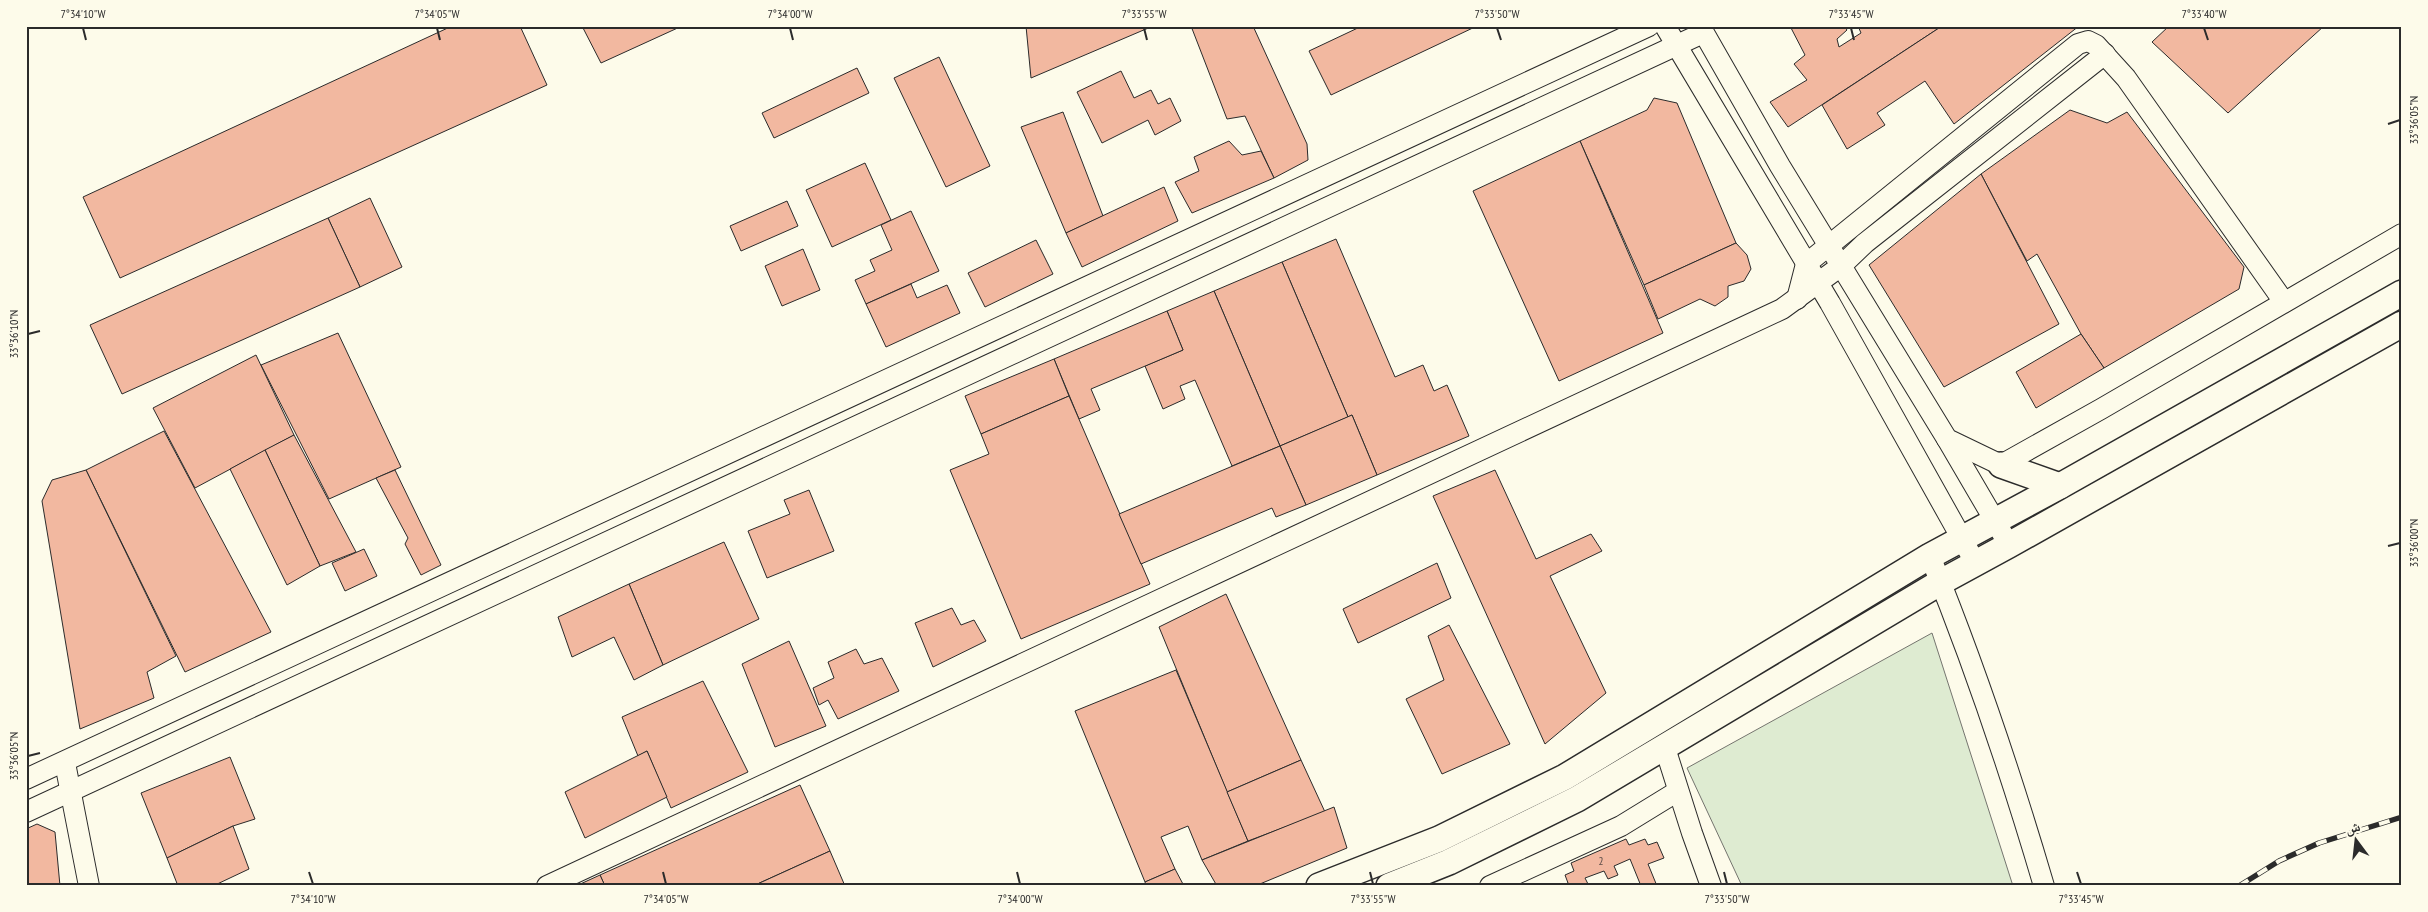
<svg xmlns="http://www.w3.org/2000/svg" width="2428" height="912" font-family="'PT Sans Narrow','Noto Naskh Arabic',sans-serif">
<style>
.green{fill:#deebd1;stroke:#74746e}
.building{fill:#f2b8a0;stroke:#2b2b2b}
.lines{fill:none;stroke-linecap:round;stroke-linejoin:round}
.minor-casing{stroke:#2b2b2b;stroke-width:22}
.major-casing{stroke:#2b2b2b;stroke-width:28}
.minor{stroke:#fdfbea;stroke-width:20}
.major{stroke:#fdfbea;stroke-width:25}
.rail-casing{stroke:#2b2b2b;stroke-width:5.5}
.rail{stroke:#fdfbea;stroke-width:4;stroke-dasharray:11;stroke-linecap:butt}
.ticks{fill:none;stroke:#2b2b2b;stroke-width:2}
.labels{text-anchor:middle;stroke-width:4;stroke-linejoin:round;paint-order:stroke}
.number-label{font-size:11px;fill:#5d4e48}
.neatline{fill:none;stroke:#2b2b2b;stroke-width:2}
.ticks-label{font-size:12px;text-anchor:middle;fill:#2b2b2b}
</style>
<rect width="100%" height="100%" fill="#fdfbea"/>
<path class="green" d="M1932,633l81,253h-271l-55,-118z"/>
<g class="building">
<path d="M452,26h68l27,59 -427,193 -37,-81z"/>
<path d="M582,26h100l-81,37z"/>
<path d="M1026,26h127l-122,52z"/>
<path d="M1191,26h62l54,118 1,16 -34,18 -29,-62 -18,3z"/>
<path d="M1362,26h115l-146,69 -22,-44z"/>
<path d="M1790,26h54l3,4 -10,9 2,8 22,-14 -3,-7h84l-154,101 -18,-25 37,-22 -13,-16 11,-9z"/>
<path d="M1942,26h137l-125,98 -29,-43 -48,32 8,12 -38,24 -25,-44z"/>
<path d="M2169,26h155l-96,87 -76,-71z"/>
<path d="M939,57l51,109 -44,21 -52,-109z"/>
<path d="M857,68l12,25 -95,45 -12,-25z"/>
<path d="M1121,71l13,27 17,-8 7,14 12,-6 11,23 -26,14 -7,-15 -46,23 -25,-51z"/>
<path d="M1654,98l23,5 59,140 -92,42 -64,-144 67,-31z"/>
<path d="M2070,110l37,13 20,-11 117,155 -5,22 -135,79 -23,-34 -44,-80 -10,7 -46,-87z"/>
<path d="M1063,112l40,104 -37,17 -45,-106z"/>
<path d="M1229,141l13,14 19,-4 13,27 -82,35 -17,-31 24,-11 -5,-14z"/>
<path d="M1580,141l83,192 -104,48 -86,-190z"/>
<path d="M865,163l26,57 -59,27 -26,-57z"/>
<path d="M1981,174l78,150 -115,63 -75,-122z"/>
<path d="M1164,187l14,34 -96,46 -16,-34z"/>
<path d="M370,198l32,69 -42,20 -32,-69z"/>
<path d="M787,201l11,25 -57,25 -11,-25z"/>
<path d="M911,211l28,60 -73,33 -11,-24 20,-9 -5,-11 22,-10 -11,-25z"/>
<path d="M328,218l32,69 -238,107 -32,-69z"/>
<path d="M1336,239l59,138 28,-12 11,26 13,-6 22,51 -92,39 -25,-60 -4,2 -66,-155z"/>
<path d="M1036,240l17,34 -68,33 -17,-34z"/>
<path d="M1736,243l11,12 4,14 -7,12 -16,5v11l-13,9 -15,-7 -42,20 -14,-34z"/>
<path d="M803,249l17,41 -38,16 -17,-40z"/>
<path d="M1282,262l66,155 -68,29 -66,-155z"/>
<path d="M911,284l6,14 30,-13 13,28 -74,34 -20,-43z"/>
<path d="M1214,291l66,155 -48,20 -37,-86 -15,6 5,13 -22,10 -18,-43 38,-16 -16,-39z"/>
<path d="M1167,311l16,39 -92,39 9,21 -21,9 -25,-60z"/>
<path d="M338,333l63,134 -72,32 -68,-134z"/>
<path d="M2081,334l23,34 -68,40 -20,-36z"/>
<path d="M256,355l38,80 -99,53 -42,-80z"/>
<path d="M1054,359l15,37 -88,38 -16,-38z"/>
<path d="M1069,396l81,188 -129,55 -71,-169 39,-16 -8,-20z"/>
<path d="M1352,415l25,60 -71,30 -26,-59z"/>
<path d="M164,431l107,201 -86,40 -99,-202z"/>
<path d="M294,435l62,117 -36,14 -55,-116z"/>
<path d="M1280,446l26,59 -30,12 -4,-9 -131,56 -22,-50z"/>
<path d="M265,450l55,116 -33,19 -57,-116z"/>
<path d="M86,470l90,186 -29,16 7,26 -74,31 -38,-228 10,-21z"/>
<path d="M395,470l46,95 -20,10 -16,-31 3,-6 -32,-60z"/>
<path d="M1495,470l41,89 55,-25 11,17 -52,25 56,117 -61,51 -112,-248z"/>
<path d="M809,490l25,61 -67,27 -19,-47 42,-17 -6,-14z"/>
<path d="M724,542l35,77 -96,46 -34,-81z"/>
<path d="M364,549l13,27 -32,15 -13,-28z"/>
<path d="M1437,563l14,35 -93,45 -15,-34z"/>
<path d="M629,584l34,81 -29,15 -20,-43 -42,20 -14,-40z"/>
<path d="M1226,594l75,166 -74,32 -68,-165z"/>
<path d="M952,608l9,17 13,-5 12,21 -53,26 -18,-44z"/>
<path d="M1449,625l61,119 -68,30 -36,-75 38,-19 -16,-44z"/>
<path d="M789,641l37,85 -51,21 -33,-83z"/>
<path d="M856,649l8,15 18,-6 17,33 -61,28 -10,-19 -9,5 -6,-17 21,-10 -6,-16z"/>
<path d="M1176,670l72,171 -46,19 -14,-34 -27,11 14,32 -30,13 -70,-171z"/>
<path d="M703,681l45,91 -77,36 -24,-57 -9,5 -16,-39z"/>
<path d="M647,751l20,46 -82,41 -20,-46z"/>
<path d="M230,757l25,62 -22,7 -66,32 -26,-65z"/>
<path d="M1301,760l24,52 -77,29 -21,-49z"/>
<path d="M800,785l30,66 -77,35h-148l-5,-11z"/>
<path d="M1334,807l13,41 -92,38h-38l-15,-26z"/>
<path d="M37,824l18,8 5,54h-34v-57z"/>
<path d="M233,826l16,43 -36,17h-35l-11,-28z"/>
<path d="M1626,839l3,6 16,-6 3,6 9,-3 7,16 -16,6 9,22h-16l-11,-27 -16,7 4,9 -10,4 -4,-8 -19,7 4,8h-29l8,-3 -3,-8 9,-4 -3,-8z"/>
<path d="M830,851l15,35h-92z"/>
<path d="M1175,869l9,17h-38l-1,-4z"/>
<path d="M600,875l5,11h-29z"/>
</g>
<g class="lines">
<g class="minor-casing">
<g id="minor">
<path d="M1665,26l165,277 146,261"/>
<path d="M1700,26l80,140 167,273 54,26 100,-56 301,-175"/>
<path d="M1797,299l9,-35 272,-220 10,-3 8,4 30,33 158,224"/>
<path d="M1947,439l62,106"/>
<path d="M1930,556c44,108 81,218 114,330"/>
<path d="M1665,748l27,85 19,53"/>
<path d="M65,763l24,123"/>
<path d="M26,779l1623,-753"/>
<path d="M26,812l1677,-779"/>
<path d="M547,886l1235,-577 59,-43 24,-23 240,-189"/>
<path d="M1490,886l131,-60 57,-35"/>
</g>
</g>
<g class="major-casing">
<g id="major">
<path d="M2001,465l59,21"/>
<path d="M1319,886l120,-47 126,-62 365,-221 130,-70 342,-193"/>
<path d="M1389,886l60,-24 128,-63 364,-217 68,-37 393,-221"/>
</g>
</g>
<use href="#minor" class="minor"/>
<use href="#major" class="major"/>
<g class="rail-casing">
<path id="rail" d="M2239,886l40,-25 40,-18 83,-26"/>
</g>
<use href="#rail" class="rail"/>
</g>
<path class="ticks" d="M83,28l3,12M437,28l3,12M790,28l3,12M1144,28l3,12M1497,28l4,12M1851,28l3,12M2204,28l4,12M2388,124l12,-4M28,334l12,-3M2388,546l12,-3M28,756l12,-3M309,872l4,12M663,872l3,12M1017,872l3,12M1370,872l3,12M1724,872l3,12M2077,872l4,12"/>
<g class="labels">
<g class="number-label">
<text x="1601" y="865">2</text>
</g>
</g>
<rect width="2428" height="912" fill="none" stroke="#fdfbea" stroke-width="55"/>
<g transform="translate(2356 840) rotate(345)" stroke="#fdfbea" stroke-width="4" paint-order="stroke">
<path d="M0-4L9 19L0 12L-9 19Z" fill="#2b2b2b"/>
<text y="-8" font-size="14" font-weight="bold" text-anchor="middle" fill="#2b2b2b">ش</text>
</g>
<rect x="28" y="28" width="2372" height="856" class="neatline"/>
<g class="ticks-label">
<text x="83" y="18">7°34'10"W</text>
<text x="437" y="18">7°34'05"W</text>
<text x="790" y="18">7°34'00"W</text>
<text x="1144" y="18">7°33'55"W</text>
<text x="1497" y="18">7°33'50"W</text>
<text x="1851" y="18">7°33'45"W</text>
<text x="2204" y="18">7°33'40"W</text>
<text transform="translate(2414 120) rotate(-90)" y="4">33°36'05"N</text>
<text transform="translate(14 334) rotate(-90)" y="4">33°36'10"N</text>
<text transform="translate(2414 543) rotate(-90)" y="4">33°36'00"N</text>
<text transform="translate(14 756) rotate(-90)" y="4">33°36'05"N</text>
<text x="313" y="903">7°34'10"W</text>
<text x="666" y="903">7°34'05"W</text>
<text x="1020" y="903">7°34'00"W</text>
<text x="1373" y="903">7°33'55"W</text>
<text x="1727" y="903">7°33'50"W</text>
<text x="2081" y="903">7°33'45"W</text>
</g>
</svg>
